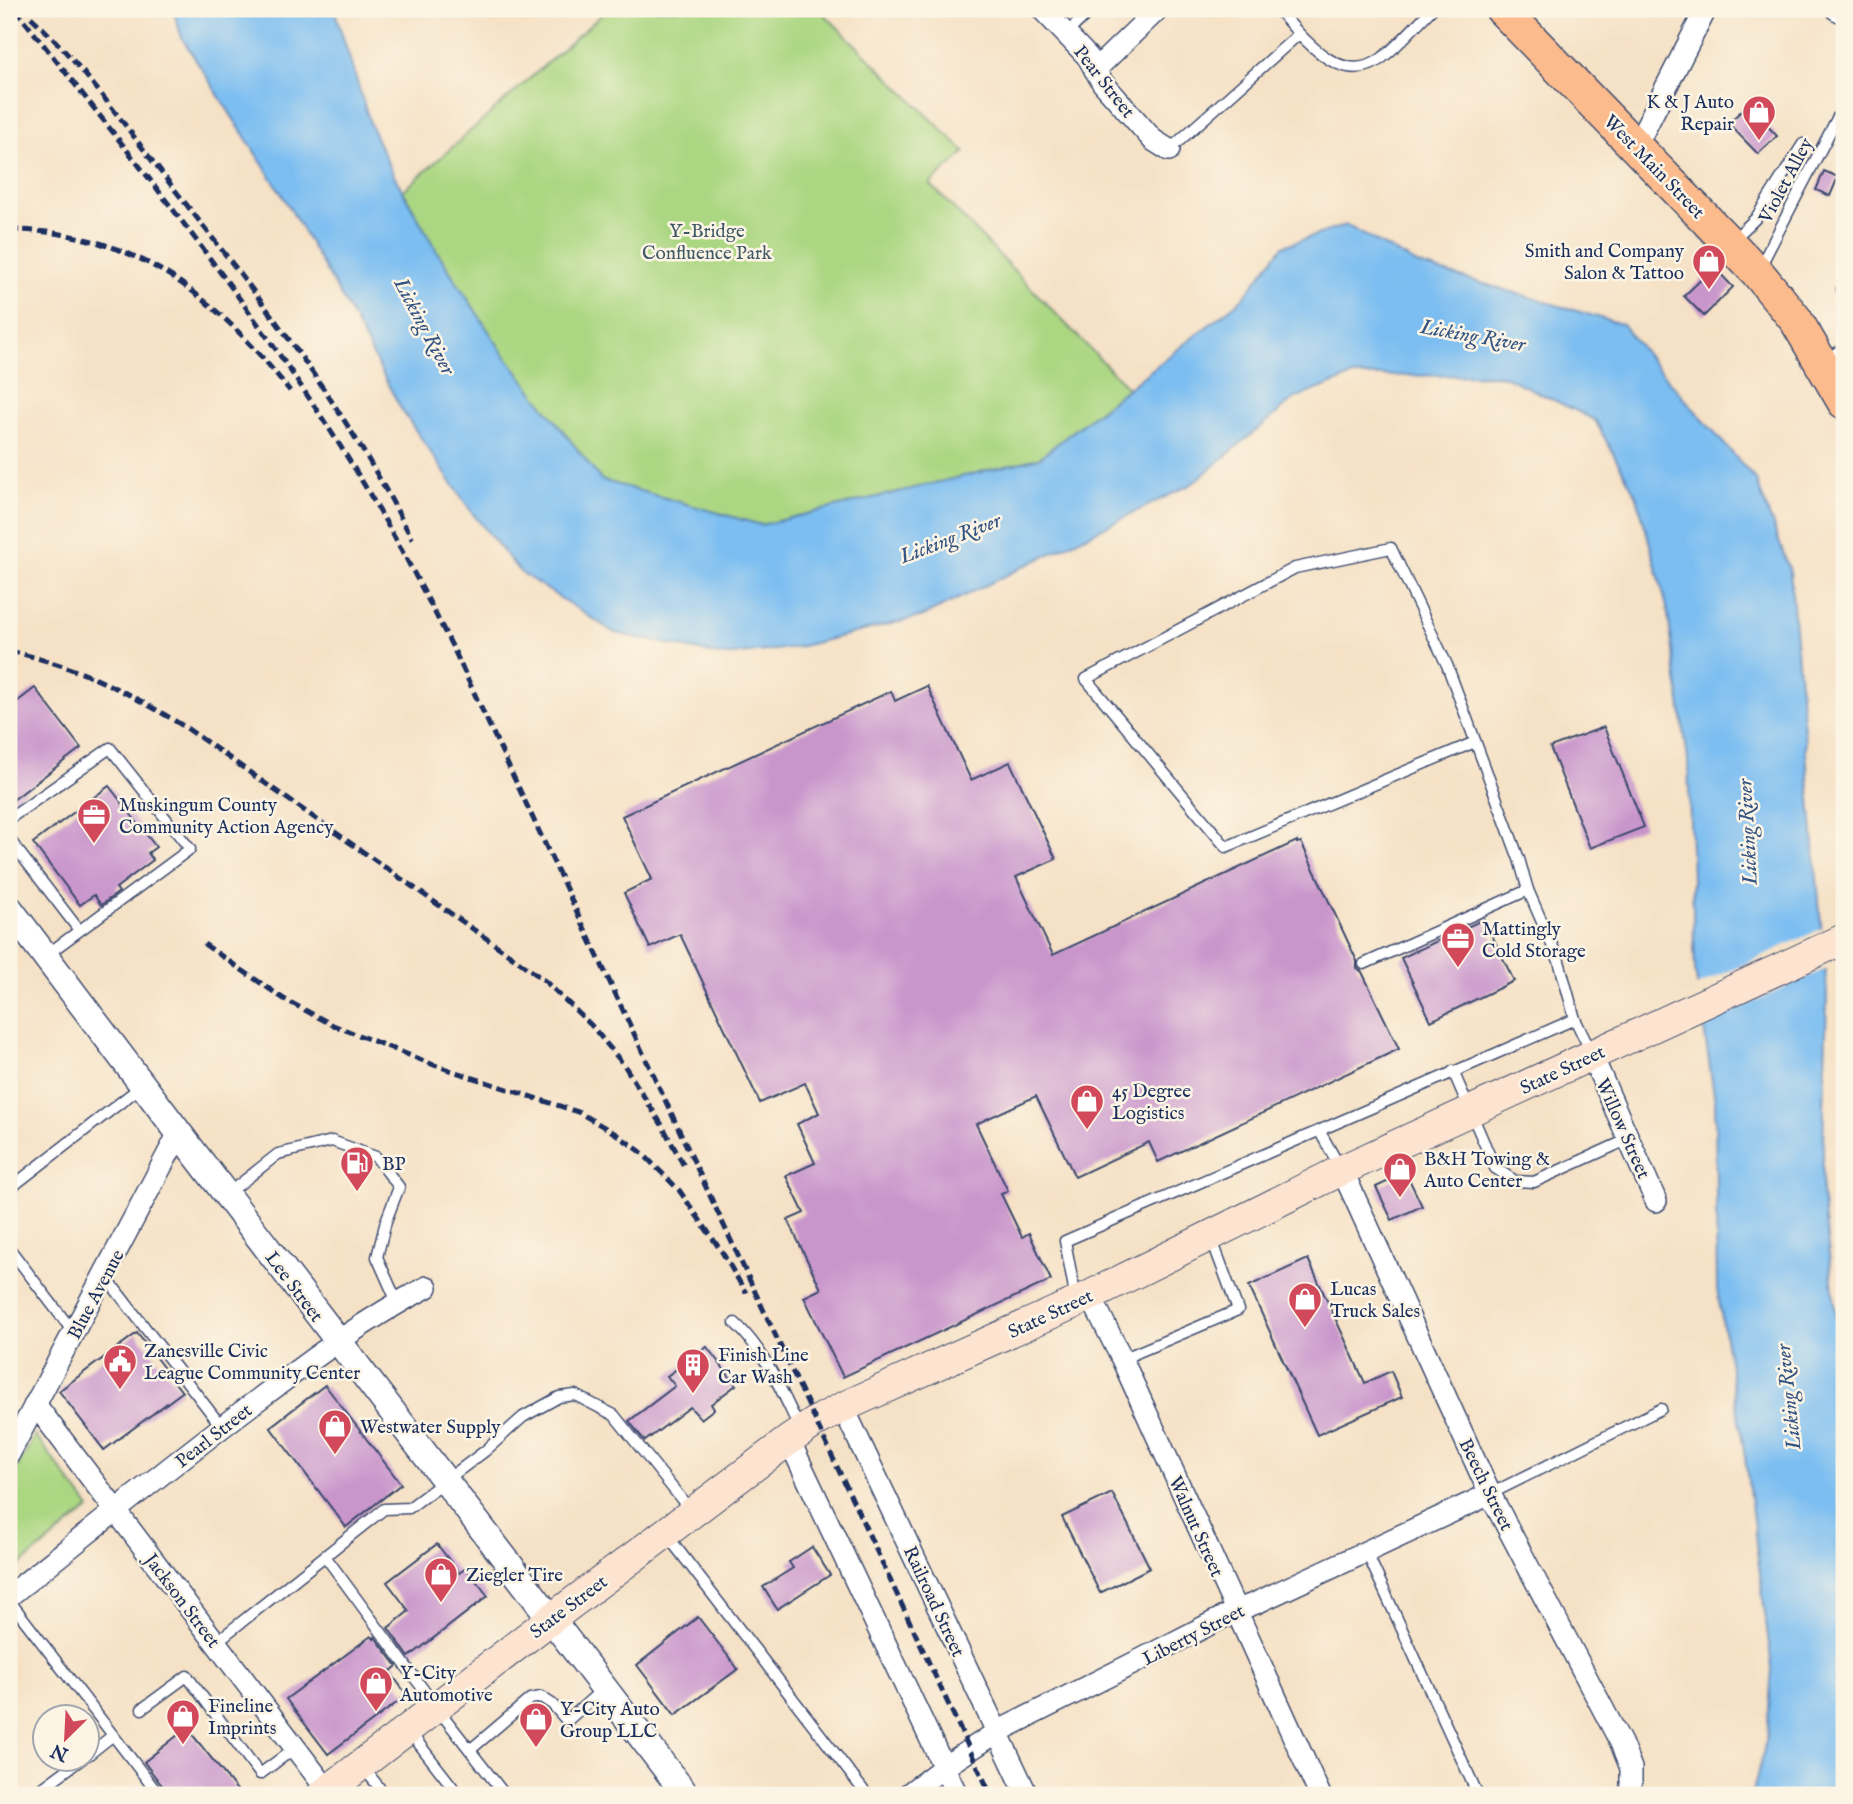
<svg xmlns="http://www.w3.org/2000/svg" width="1853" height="1804" font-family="'IM FELL English',serif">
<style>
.green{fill:#acd782;stroke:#648370;stroke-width:2}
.water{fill:#7bbef1;stroke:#4b76a8;stroke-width:2}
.pier{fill:#f5e1c5}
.building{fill:#c996cc}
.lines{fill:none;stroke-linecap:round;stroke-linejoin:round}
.service-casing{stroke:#3c4a6d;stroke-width:13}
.minor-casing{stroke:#3c4a6d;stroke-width:24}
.tertiary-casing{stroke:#3c4a6d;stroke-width:29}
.secondary-casing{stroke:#3c4a6d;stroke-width:32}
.primary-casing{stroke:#3c4a6d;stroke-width:36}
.service{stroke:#fff;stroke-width:10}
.minor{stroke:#fff;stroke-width:21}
.tertiary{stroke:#fff;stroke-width:26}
.secondary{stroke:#fde4d1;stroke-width:30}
.primary{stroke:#fbbb8c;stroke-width:33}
.rail{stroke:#1b2f5e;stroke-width:5;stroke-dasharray:10 5;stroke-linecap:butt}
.labels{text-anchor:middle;stroke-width:5;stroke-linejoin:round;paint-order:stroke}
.street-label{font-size:19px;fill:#1b2f5e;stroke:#fcf5e5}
.poi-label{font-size:19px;fill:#1b2f5e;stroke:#fcf5e5;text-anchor:start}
.park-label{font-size:19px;fill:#3f5967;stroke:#fcf5e5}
.water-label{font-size:21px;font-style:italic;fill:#335383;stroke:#fcf5e5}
</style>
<rect width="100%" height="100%" fill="#fcf5e5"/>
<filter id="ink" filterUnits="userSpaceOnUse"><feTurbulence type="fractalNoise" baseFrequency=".0143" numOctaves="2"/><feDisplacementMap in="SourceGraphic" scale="14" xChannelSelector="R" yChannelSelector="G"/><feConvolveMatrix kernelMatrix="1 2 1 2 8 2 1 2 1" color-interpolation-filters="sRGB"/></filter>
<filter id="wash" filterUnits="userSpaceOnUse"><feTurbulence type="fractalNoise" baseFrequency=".00686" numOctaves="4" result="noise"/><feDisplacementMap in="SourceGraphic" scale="28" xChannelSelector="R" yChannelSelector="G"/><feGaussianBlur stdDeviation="1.57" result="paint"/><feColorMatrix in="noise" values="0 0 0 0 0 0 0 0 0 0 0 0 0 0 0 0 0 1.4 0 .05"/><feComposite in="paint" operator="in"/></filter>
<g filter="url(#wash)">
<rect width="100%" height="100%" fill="#f5e1c5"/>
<g class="green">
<path d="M608,9h211l146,143 -35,32 198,204 -89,70 -278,67 -160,-45 -98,-127 -67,-103 -33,-59z"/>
<path d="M35,1435l55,73 -81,66v-91z"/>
</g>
<path class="water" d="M173,9h161l37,117 21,46 44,78 67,103 98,127 160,45 278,-67 203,-159 41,-53 63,-21 73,40 203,59 33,41 101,115 34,91 37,421 -5,201 18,157 4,17v428h-92l15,-57 5,-70 -27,-211 -28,-168 -2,-188 -20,-131 -7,-210 -21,-153 -30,-110 -42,-77 -93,-45 -149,1 -58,22 -103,86 -269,132 -125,31 -74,9 -109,-23 -95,-61 -47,-58 -72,-105 -52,-99 -68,-117 -99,-155z"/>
<path class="pier" d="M1825,927l3,41 -128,59 -6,-40z"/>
<g id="blocks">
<g class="building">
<path d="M1748,105l29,31 -19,18 -30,-31z"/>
<path d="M1824,171l14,6 -8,19 -14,-6z"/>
<path d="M1714,267l19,20 -29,29 -20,-20z"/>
<path d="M927,686l44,94 39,-18 46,97 -40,18 37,78 244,-114v2l4,-1 56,119v7l5,4 37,77 -241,113 -9,-20 -74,35 -39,-81 -60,28 32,67 -7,3 21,43 7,-4 22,47 -208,97 -39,-80 17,-8 -33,-69 16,-7 -18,-37 29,-13 -18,-39 22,-11 -14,-30 -45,20 -80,-169 -30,14 -26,-55 28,-14 -30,-63 269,-125 4,10z"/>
<path d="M35,688l46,60 -72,55v-95z"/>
<path d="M1604,727l40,100 -54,21 -40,-101z"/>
<path d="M109,786l47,61 -8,6 5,7 -37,28 3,4 -18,13 -7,-10 -14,10 -47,-62z"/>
<path d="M1484,919l30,62 -83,40 -30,-63z"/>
<path d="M1406,1173l16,33 -30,14 -16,-33z"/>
<path d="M1308,1259l57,124 26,-12 11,26 -85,38 -68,-149z"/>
<path d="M137,1333l45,59 -78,58 -45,-59z"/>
<path d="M707,1347l29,38 -25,19 3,5 -13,10 -11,-12 -45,34 -16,-20 46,-35 -8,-10z"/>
<path d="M325,1385l76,99 -55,43 -76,-100z"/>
<path d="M1112,1493l38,75 -50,25 -38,-76z"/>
<path d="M437,1544l22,29 7,-5 22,28 -79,61 -21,-29 21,-17 -22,-29z"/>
<path d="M812,1547l18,28 -53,34 -14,-22 30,-19 -4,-6z"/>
<path d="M698,1617l40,52 -63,46 -38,-50z"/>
<path d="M371,1636l3,3 1,-2 22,29 -7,6 17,23 -79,59 -42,-55z"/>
<path d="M187,1728l54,67h-71l-10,-12 -16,-21z"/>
</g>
</g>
</g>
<g filter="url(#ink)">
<use href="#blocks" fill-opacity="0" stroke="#3c4a6d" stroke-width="2"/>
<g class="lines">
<g class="service-casing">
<g id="service">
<path d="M1277,9c25,27 64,81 105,49 18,-14 34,-33 50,-49"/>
<path d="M1067,33l25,-24"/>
<path d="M1169,150l130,-116"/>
<path d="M1733,240l23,-22 47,-74"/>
<path d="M1760,267l84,-162"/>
<path d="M1844,286l-2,3 2,4"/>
<path d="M1824,361l20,-13"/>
<path d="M1475,742l-249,105 -140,-168 209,-111 96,-20 56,117 72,194 9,31 31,71 16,58"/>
<path d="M9,819l101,-71 80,101 -145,107"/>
<path d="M9,839l70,91"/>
<path d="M1364,964l164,-74"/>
<path d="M1453,1071l42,97 20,13 19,1 95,-43"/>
<path d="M1320,1132l21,37"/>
<path d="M9,1189l134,-104"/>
<path d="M226,1195l52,-41 54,-13 44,16 23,30 -13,34 -9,36 20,45"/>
<path d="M9,1248l65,85"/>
<path d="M105,1276l117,151"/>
<path d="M1076,1299l-11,-58c170,-73 340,-148 510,-222l16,33"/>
<path d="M735,1323c32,30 46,68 65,106"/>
<path d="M1122,1359l116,-49 -27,-73"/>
<path d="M1490,1494l171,-85"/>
<path d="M666,1534l201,261"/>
<path d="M1366,1551l112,244"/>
<path d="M325,1556l112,152 68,87"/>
<path d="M9,1600l150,195"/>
<path d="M215,1643l169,-134 25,-1 76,-57 38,-34 36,-20 16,-2 39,20 77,96"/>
<path d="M142,1709l45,-33 73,98 35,-26"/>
<path d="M409,1731l49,63 -1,1"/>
<path d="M470,1750l60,-51 11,-2 11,7 15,17 37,-33"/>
<path d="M88,1755l24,-19"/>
<path d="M363,1767l22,28"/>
<path d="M33,1795l50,-37"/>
</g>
</g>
<g class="minor-casing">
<g id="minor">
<path d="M1042,9l46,48 14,25 51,58 16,10"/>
<path d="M1836,9l8,4"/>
<path d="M1095,70l63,-61"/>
<path d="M1636,146l70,-137"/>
<path d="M1592,1056l64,145"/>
<path d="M1342,1170l148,324 131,249 10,25v27"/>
<path d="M1090,1295l32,64 198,436"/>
<path d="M35,1404l293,387"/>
<path d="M843,1407l184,388"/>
<path d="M789,1440l168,355"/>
<path d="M9,1454l170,-321"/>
<path d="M9,1596c82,-65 162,-131 246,-194 57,-43 109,-82 172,-115"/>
<path d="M907,1795l37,-28 53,-35 153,-77 85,-44 21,-8 234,-109"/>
</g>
</g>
<g class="tertiary-casing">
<path id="tertiary" d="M9,908l170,225 507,662"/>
</g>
<g class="secondary-casing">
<path id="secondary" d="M322,1795l229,-176 238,-179 28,-19 26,-14 234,-105 265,-132 502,-231"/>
</g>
<g class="primary-casing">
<path id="primary" d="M1502,9l255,263 39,48 48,82"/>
</g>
<use href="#service" class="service"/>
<use href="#minor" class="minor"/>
<use href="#tertiary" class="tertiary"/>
<use href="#secondary" class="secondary"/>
<use href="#primary" class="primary"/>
<g class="rail">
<path d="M15,9c109,137 220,274 315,421 47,72 87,147 125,222l536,1143"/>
<path d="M31,17c51,47 91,105 133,159 73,93 147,186 207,288 15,25 28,50 41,75"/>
<path d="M9,230c126,0 206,66 281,161"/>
<path d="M9,651c66,14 120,41 176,76l325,228 35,26 46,44 33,40 38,60 22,41"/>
<path d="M204,944l80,55 49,26 101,40 144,47 38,22 24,17 39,39 43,62 24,41"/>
</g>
</g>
</g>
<defs>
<g id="shop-pin" transform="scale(1.75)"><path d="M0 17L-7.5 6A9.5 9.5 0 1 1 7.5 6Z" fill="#d1495b" stroke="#fcf5e5"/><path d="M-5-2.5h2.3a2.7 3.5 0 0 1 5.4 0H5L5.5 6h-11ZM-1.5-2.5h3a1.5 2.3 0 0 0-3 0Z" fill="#fff"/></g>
<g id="office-pin" transform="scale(1.75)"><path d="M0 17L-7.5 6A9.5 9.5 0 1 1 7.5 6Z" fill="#d1495b" stroke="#fcf5e5"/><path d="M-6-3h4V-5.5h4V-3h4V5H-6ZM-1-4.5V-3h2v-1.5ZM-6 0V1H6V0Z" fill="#fff"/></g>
<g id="fuel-pin" transform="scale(1.75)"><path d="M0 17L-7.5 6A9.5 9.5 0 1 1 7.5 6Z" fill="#d1495b" stroke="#fcf5e5"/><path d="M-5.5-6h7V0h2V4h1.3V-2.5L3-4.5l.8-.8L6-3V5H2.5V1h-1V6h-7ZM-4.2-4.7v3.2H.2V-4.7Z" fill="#fff"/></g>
<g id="civic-pin" transform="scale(1.75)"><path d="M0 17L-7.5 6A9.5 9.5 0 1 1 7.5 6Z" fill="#d1495b" stroke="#fcf5e5"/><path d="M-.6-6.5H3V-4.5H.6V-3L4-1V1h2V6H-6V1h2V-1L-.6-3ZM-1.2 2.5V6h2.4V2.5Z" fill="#fff"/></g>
<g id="building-pin" transform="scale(1.75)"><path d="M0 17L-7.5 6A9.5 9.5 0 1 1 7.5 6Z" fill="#d1495b" stroke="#fcf5e5"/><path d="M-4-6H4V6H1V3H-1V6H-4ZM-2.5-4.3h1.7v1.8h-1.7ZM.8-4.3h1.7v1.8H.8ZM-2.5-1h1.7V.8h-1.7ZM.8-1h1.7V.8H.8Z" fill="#fff"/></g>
</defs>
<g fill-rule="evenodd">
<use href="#shop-pin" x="1759" y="112"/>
<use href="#shop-pin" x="1709" y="261"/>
<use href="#office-pin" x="94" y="815"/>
<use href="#office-pin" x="1458" y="939"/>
<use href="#shop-pin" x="1087" y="1101"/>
<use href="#fuel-pin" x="357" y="1163"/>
<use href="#shop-pin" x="1400" y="1169"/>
<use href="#shop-pin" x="1305" y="1299"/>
<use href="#civic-pin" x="120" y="1361"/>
<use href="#building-pin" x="693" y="1365"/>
<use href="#shop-pin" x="335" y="1426"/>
<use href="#shop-pin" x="441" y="1574"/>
<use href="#shop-pin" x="376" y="1683"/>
<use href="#shop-pin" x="183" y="1716"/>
<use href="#shop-pin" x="536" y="1719"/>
</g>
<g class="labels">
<g class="street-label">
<text transform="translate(1105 81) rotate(52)" y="7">Pear Street</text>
<text transform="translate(1655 166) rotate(46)" y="7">West Main Street</text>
<text transform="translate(1785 180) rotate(-62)" y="7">Violet Alley</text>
<text transform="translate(1562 1069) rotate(-25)" y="7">State Street</text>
<text transform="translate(1624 1128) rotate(66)" y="7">Willow Street</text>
<text transform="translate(295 1286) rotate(53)" y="7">Lee Street</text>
<text transform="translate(95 1294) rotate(-62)" y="7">Blue Avenue</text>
<text transform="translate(1050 1313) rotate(-25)" y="7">State Street</text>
<text transform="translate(213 1435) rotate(-38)" y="7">Pearl Street</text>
<text transform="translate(1487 1484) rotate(64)" y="7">Beech Street</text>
<text transform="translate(1197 1526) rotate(66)" y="7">Walnut Street</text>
<text transform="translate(183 1600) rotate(53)" y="7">Jackson Street</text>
<text transform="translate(935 1601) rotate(65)" y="7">Railroad Street</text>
<text transform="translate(568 1606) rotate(-37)" y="7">State Street</text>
<text transform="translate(1193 1634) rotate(-27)" y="7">Liberty Street</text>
</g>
<g class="poi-label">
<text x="1734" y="108" text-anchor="end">K &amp; J Auto<tspan x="1734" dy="22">Repair</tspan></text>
<text x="1684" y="257" text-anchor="end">Smith and Company<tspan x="1684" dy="22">Salon &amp; Tattoo</tspan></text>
<text x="119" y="811">Muskingum County<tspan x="119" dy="22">Community Action Agency</tspan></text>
<text x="1482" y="935">Mattingly<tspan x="1482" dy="22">Cold Storage</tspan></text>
<text x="1112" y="1097">45 Degree<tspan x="1112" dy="22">Logistics</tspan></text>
<text x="1424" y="1165">B&amp;H Towing &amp;<tspan x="1424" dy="22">Auto Center</tspan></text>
<text x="382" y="1170">BP</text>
<text x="1330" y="1295">Lucas<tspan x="1330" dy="22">Truck Sales</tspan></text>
<text x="144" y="1357">Zanesville Civic<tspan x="144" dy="22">League Community Center</tspan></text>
<text x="718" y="1361">Finish Line<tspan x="718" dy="22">Car Wash</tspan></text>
<text x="360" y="1433">Westwater Supply</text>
<text x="466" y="1581">Ziegler Tire</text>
<text x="400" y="1679">Y-City<tspan x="400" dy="22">Automotive</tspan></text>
<text x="208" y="1712">Fineline<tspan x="208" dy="22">Imprints</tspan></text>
<text x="560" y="1715">Y-City Auto<tspan x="560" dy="22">Group LLC</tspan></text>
</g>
<g class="park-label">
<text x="707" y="237">Y-Bridge<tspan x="707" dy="22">Confluence Park</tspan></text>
</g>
<g class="water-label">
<text transform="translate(425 326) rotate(62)" y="7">Licking River</text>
<text transform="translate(1473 335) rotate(10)" y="7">Licking River</text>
<text transform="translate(950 538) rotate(-21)" y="7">Licking River</text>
<text transform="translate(1747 832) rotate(-93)" y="7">Licking River</text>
<text transform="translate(1788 1397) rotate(-96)" y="7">Licking River</text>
</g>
</g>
<rect width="1853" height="1804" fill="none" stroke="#fcf5e5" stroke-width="35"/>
<g transform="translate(66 1738) rotate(204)"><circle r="33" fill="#fcf5e5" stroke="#a2a6af" stroke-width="2"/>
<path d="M0-5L12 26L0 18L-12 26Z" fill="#d1495b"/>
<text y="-10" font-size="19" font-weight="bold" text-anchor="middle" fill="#1b2f5e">N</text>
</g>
</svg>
